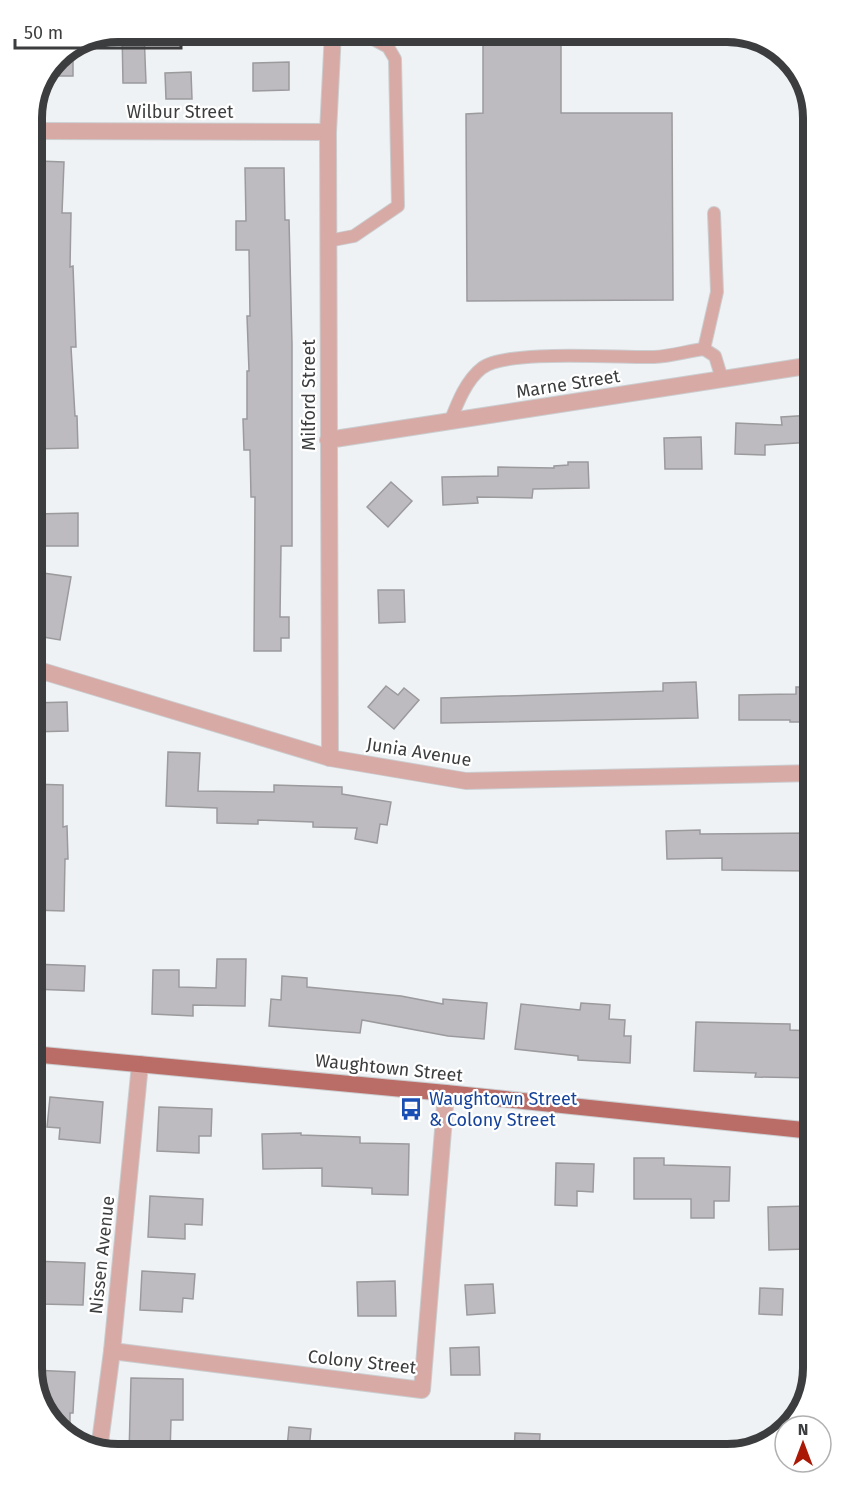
<svg xmlns="http://www.w3.org/2000/svg" width="845" height="1486" font-family="'Fira Sans',sans-serif">
<style>
.building{fill:#bdbbbf;stroke:#9b9a9d;stroke-width:1.5}
.lines{fill:none;stroke-linecap:round;stroke-linejoin:round}
.service-casing{stroke:#cbced0;stroke-width:14}
.minor-casing{stroke:#cbced0;stroke-width:18}
.primary-casing{stroke:#cbced0;stroke-width:18}
.service{stroke:#d7aaa6;stroke-width:12}
.minor{stroke:#d7aaa6;stroke-width:16}
.primary{stroke:#ba6c67;stroke-width:16}
.labels{text-anchor:middle;stroke-width:4.5;stroke-linejoin:round;paint-order:stroke}
.street-label{font-size:18px;fill:#3c3d3e;stroke:#fff}
.transit-label{font-size:18px;fill:#164399;stroke:#fff;text-anchor:start}
.rim{fill:none;stroke:#3c3d3e;stroke-width:8}
</style>
<rect width="100%" height="100%" fill="#eff2f4"/>
<g class="building">
<path d="M122,32h22l2,51h-23z"/>
<path d="M483,32h78v81h111l1,187 -206,1 -1,-187 17,-1z"/>
<path d="M73,50v26h-25l9,-19z"/>
<path d="M289,62v28l-36,1v-28z"/>
<path d="M191,72l1,27h-26l-1,-26z"/>
<path d="M39,161l25,1 -2,51h9l-1,54 3,-1 3,81h-5l4,69h2l1,32 -45,1 -1,-31h5l-5,-71v-30h4l-1,-49h3z"/>
<path d="M245,168h39l1,52h4l3,124v202h-11l-1,71h9v21h-8v13h-27l1,-154h-4l-1,-47h-6l-1,-31h4v-48h2l-2,-55h3l-1,-66h-13v-29h10z"/>
<path d="M813,415v27l-48,3v10l-30,-1 1,-31 46,2 -1,-8z"/>
<path d="M701,437l1,32h-37l-1,-31z"/>
<path d="M568,462h20l1,26 -56,1 -1,9 -55,-1 1,6 -35,2 -1,-28 56,-1v-9l56,1v-2l14,-1z"/>
<path d="M391,482l21,19 -24,26 -21,-20z"/>
<path d="M78,513v33h-43v-32z"/>
<path d="M36,572l35,5 -11,63 -28,-5v-40z"/>
<path d="M378,590h26l1,32 -26,1z"/>
<path d="M696,682l2,36 -257,5v-25l222,-7v-8z"/>
<path d="M386,686l12,9 6,-7 15,12 -25,29 -26,-22z"/>
<path d="M796,687h17v35h-23v-2h-51v-25l57,-1z"/>
<path d="M67,702l1,29 -36,1v-29z"/>
<path d="M168,752l32,1 -2,38 76,1v-7l68,2v7l49,8 -4,23 -7,-1 -3,19 -22,-4 2,-11 -44,-1v-5l-55,-2v4l-41,-1v-15l-51,-2z"/>
<path d="M32,784l31,1v42l4,-1 1,33h-3l-1,52 -32,-1z"/>
<path d="M700,830v4l113,-1 -1,38 -90,-1v-12l-55,1 -1,-28z"/>
<path d="M217,959h29l-1,47 -52,-1v11l-41,-2 1,-44h26v17l37,1z"/>
<path d="M32,964l53,2 -1,25 -52,-2z"/>
<path d="M282,976l25,2v9l94,9 42,8v-5l44,4 -3,36 -36,-3 -86,-16 -2,13 -91,-7 2,-27 10,1z"/>
<path d="M581,1003l29,2 -1,14 16,1 -1,16h7l-1,27 -52,-3v-4l-63,-7 6,-45 59,6z"/>
<path d="M696,1022l94,2v6l23,1v47l-58,-1 1,-4 -62,-2z"/>
<path d="M50,1097l53,5 -3,41 -41,-4 1,-11 -13,-1z"/>
<path d="M159,1107l53,2 -1,27h-12v17l-42,-2z"/>
<path d="M301,1133v2l59,2v6l49,1 -1,51 -36,-1v-6l-50,-2v-18l-59,1 -1,-35z"/>
<path d="M634,1158h30v7l66,2 -1,34h-15v17h-23v-19h-57z"/>
<path d="M556,1163l38,1 -1,28 -16,-1v15l-22,-1z"/>
<path d="M150,1196l53,3 -1,26 -17,-1v15l-37,-2z"/>
<path d="M808,1206l1,43 -40,1 -1,-43z"/>
<path d="M33,1261l52,2 -2,42 -42,-1 1,-19 -10,-1z"/>
<path d="M142,1271l53,3 -2,25 -10,-1 -1,14 -42,-2z"/>
<path d="M395,1281l1,35h-38l-1,-34z"/>
<path d="M493,1284l2,29 -28,2 -2,-30z"/>
<path d="M760,1288l23,1 -1,26 -23,-1z"/>
<path d="M479,1347l1,28h-29l-1,-27z"/>
<path d="M32,1370l43,2 -2,41h-3v26l-30,-33z"/>
<path d="M131,1378l52,1v41h-12l-1,34h-41z"/>
<path d="M289,1427l22,2 -2,21 -22,-2z"/>
<path d="M515,1433l25,1 -1,20h-25z"/>
</g>
<g class="lines">
<g class="service-casing">
<g id="service">
<path d="M813,117v10"/>
<path d="M328,241l26,-5 44,-30 -3,-147 -7,-12 -28,-15"/>
<path d="M704,349l13,-57 -3,-79"/>
<path d="M450,422c7,-18 16,-42 32,-54 24,-19 137,-10 172,-11 17,-1 34,-6 50,-8l11,7 7,23"/>
</g>
</g>
<g class="minor-casing">
<g id="minor">
<path d="M32,131l296,1"/>
<path d="M328,440l485,-75"/>
<path d="M32,668l298,90 136,23 347,-8"/>
<path d="M330,758l-2,-626 5,-100"/>
<path d="M112,1351l310,39 24,-297"/>
<path d="M99,1450l13,-99 28,-287"/>
</g>
</g>
<g class="primary-casing">
<path id="primary" d="M32,1054l414,39 367,38"/>
</g>
<use href="#service" class="service"/>
<use href="#minor" class="minor"/>
<use href="#primary" class="primary"/>
</g>
<defs>
<g id="bus-bare" transform="scale(1.8)"><path d="M-5-6H5V4H4V6H2V4H-2V6H-4V4H-5ZM-3.5-4V0h7V-4ZM-3.5 1.2v1.5H-2V1.2ZM2 1.2v1.5H3.5V1.2Z" fill="#1a4fb4" stroke="#fff" stroke-width="2.5" paint-order="stroke"/></g>
</defs>
<g fill-rule="evenodd">
<use href="#bus-bare" x="411" y="1109"/>
</g>
<g class="labels">
<g class="street-label">
<text x="180" y="118">Wilbur Street</text>
<text transform="translate(568 384) rotate(-9)" y="6">Marne Street</text>
<text transform="translate(309 395) rotate(-90)" y="6">Milford Street</text>
<text transform="translate(419 752) rotate(9)" y="6">Junia Avenue</text>
<text transform="translate(389 1068) rotate(6)" y="6">Waughtown Street</text>
<text transform="translate(102 1255) rotate(-84)" y="6">Nissen Avenue</text>
<text transform="translate(362 1362) rotate(6)" y="6">Colony Street</text>
</g>
<g class="transit-label">
<text x="429" y="1105">Waughtown Street<tspan x="429" dy="21">&amp; Colony Street</tspan></text>
</g>
</g>
<path d="M0 0H845V1486H0ZM118 42H727A76 76 0 0 1 803 118V1368A76 76 0 0 1 727 1444H118A76 76 0 0 1 42 1368V118A76 76 0 0 1 118 42Z" fill="#fff" fill-rule="evenodd"/>
<path class="rim" d="M118 42H727A76 76 0 0 1 803 118V1368A76 76 0 0 1 727 1444H118A76 76 0 0 1 42 1368V118A76 76 0 0 1 118 42Z"/>
<g transform="translate(803 1444)"><circle r="28" fill="#ffffff" stroke="#b1b1b2" stroke-width="1.5"/>
<path d="M0-4.5L10 22L0 15L-10 22Z" fill="#a91905"/>
<text y="-9" font-size="16" font-weight="bold" text-anchor="middle" fill="#3c3d3e">N</text>
</g>
<path d="M15 39v9h166v-9" fill="none" stroke="#3c3d3e" stroke-width="3"/>
<text x="24" y="39" font-size="18" fill="#3c3d3e" stroke="#ffffff" stroke-width="4.5" paint-order="stroke">50 m</text>
</svg>
